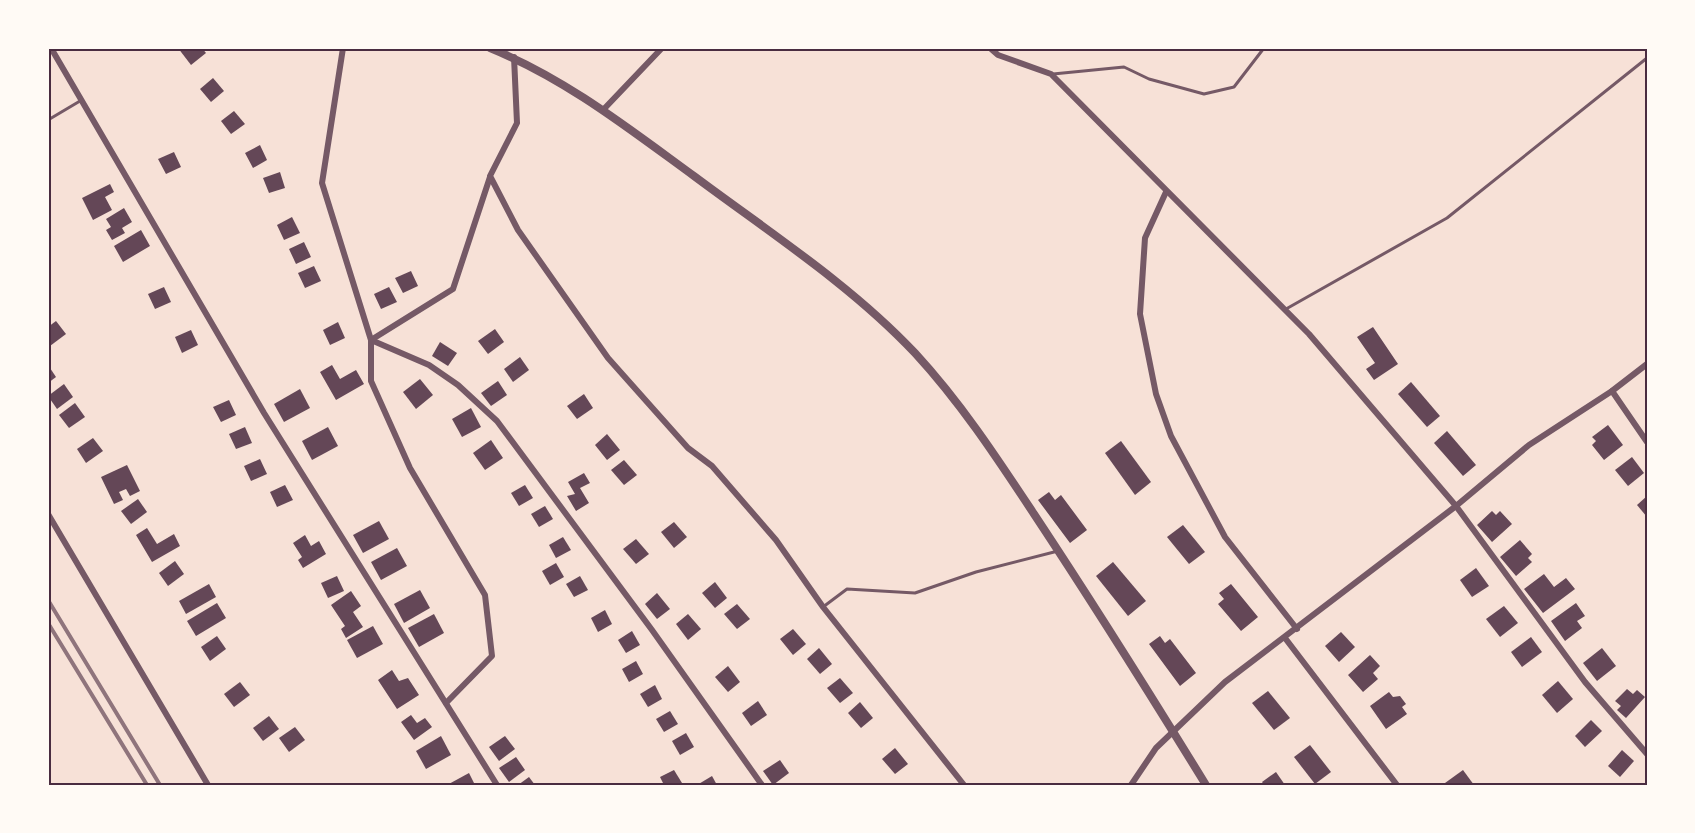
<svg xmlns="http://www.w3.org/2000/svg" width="1695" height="833" font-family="Mulish,sans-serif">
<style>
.building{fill:#644757}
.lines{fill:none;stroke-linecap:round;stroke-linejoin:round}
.service{stroke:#755966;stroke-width:3}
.minor{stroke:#755966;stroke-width:6}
.tertiary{stroke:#755966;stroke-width:8}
.rail{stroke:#8f747c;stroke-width:4}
.neatline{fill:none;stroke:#4a2c40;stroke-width:2}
</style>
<rect width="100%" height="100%" fill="#f7e1d7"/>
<g class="building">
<path d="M178,48h24l4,5 -15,12z"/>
<path d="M213,78l11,13 -13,11 -11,-13z"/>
<path d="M234,111l11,13 -14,10 -10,-13z"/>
<path d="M260,145l7,15 -14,8 -8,-15z"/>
<path d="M174,152l7,15 -15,7 -8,-15z"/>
<path d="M280,172l5,16 -16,5 -6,-15z"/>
<path d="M110,184l4,8 -9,5 7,13 -19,10 -11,-22z"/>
<path d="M124,208l8,14 -10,6 3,5 -13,7 -6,-10 5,-3 -5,-8z"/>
<path d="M292,217l8,16 -16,7 -7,-15z"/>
<path d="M141,230l9,16 -27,16 -9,-16z"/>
<path d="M304,242l7,15 -15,7 -7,-15z"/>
<path d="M314,266l7,15 -16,7 -7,-15z"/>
<path d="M411,271l7,15 -15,7 -8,-15z"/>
<path d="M164,287l7,15 -16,7 -7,-15z"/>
<path d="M389,287l8,15 -16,7 -7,-15z"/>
<path d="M56,321l10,13 -16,12 -2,-19z"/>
<path d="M338,322l7,16 -15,7 -7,-15z"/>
<path d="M1373,327l25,37 -24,16 -8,-11 9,-6 -18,-26z"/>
<path d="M495,329l9,13 -16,12 -10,-13z"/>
<path d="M191,330l7,15 -16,8 -7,-16z"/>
<path d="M440,342l17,11 -9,13 -16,-10z"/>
<path d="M520,357l9,13 -16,12 -9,-13z"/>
<path d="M48,365l8,12 -8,6z"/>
<path d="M332,365l8,14 16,-9 8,14 -28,16 -16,-28z"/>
<path d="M420,379l13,16 -17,14 -13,-17z"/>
<path d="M498,381l9,14 -16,11 -10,-13z"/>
<path d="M1411,382l29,34 -13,11 -29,-33z"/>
<path d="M64,384l9,13 -16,12 -9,-13z"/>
<path d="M300,389l10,19 -26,14 -10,-18z"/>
<path d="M584,394l9,14 -16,11 -10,-13z"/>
<path d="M229,400l7,15 -15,7 -8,-15z"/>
<path d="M75,403l10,14 -16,11 -10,-13z"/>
<path d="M471,408l10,19 -19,10 -10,-18z"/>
<path d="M1608,425l15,20 -19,15 -12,-15 4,-4 -4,-4z"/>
<path d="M245,427l7,16 -16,6 -7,-15z"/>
<path d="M328,427l10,19 -26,14 -10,-19z"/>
<path d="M1447,431l29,34 -13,11 -29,-33z"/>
<path d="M607,434l13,16 -13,10 -12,-15z"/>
<path d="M93,438l10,13 -17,12 -9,-14z"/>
<path d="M491,440l12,18 -18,12 -12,-17z"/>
<path d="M1121,441l30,41 -16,13 -30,-42z"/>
<path d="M1632,457l12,16 -16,13 -13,-16z"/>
<path d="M260,459l7,15 -16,7 -7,-15z"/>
<path d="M624,460l13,15 -13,10 -13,-15z"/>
<path d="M127,465l13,26 -10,5 -4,-7 -7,3 4,8 -9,4 -13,-27z"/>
<path d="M584,473l6,10 -10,5 9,15 -13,8 -9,-15 8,-2 -7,-12z"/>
<path d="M285,485l8,15 -16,7 -7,-15z"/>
<path d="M525,485l8,13 -14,8 -8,-13z"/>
<path d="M1049,492l6,8 6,-5 26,35 -17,13 -32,-43z"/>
<path d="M1647,496v21l-10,-12z"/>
<path d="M138,499l9,13 -16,12 -10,-13z"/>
<path d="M545,506l8,13 -14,8 -8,-13z"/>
<path d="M1492,511l4,4 4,-4 12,13 -20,18 -15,-17z"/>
<path d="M379,521l10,18 -26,14 -10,-18z"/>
<path d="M674,522l13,15 -13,11 -13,-16z"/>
<path d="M1183,525l22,27 -16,12 -22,-27z"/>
<path d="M147,528l10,16 17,-10 6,12 -28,16 -16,-27z"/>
<path d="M305,535l6,11 8,-5 7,13 -23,14 -5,-8 4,-3 -9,-14z"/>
<path d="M563,537l8,13 -15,8 -7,-13z"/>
<path d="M636,539l13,15 -13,10 -13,-15z"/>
<path d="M1520,540l12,14 -4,4 4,4 -16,14 -16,-19z"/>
<path d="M397,548l10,18 -26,14 -10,-18z"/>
<path d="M175,561l9,13 -16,12 -9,-13z"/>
<path d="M1113,562l33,39 -18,15 -32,-40z"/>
<path d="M556,563l8,14 -14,8 -8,-14z"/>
<path d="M1476,568l13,18 -17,11 -12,-17z"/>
<path d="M1544,574l10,13 12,-9 9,11 -32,24 -19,-24z"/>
<path d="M337,576l7,15 -16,7 -7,-15z"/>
<path d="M580,576l8,14 -14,7 -8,-13z"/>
<path d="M715,582l12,16 -12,10 -13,-15z"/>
<path d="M209,584l7,13 -30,17 -7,-13z"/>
<path d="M1231,584l27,33 -17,14 -23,-27 6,-5 -5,-6z"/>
<path d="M420,590l10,18 -26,15 -10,-19z"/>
<path d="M351,591l10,15 -8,6 10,15 -17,11 -5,-9 4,-3 -14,-21z"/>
<path d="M657,593l13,16 -13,10 -12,-15z"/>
<path d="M217,603l9,15 -30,18 -9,-15z"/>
<path d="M1576,603l9,13 -8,5 5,7 -17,13 -14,-20z"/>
<path d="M737,604l13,15 -13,10 -13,-15z"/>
<path d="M1504,606l14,17 -18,14 -14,-18z"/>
<path d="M605,610l7,14 -14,8 -7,-14z"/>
<path d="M434,614l10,19 -25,14 -11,-19z"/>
<path d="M688,614l13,15 -13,11 -12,-16z"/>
<path d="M373,626l10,18 -26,14 -10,-18z"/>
<path d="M793,629l13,15 -13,11 -13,-16z"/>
<path d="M632,631l8,14 -14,8 -8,-13z"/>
<path d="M1341,632l14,15 -16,15 -14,-16z"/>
<path d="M217,636l9,13 -16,12 -9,-14z"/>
<path d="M1160,636l5,7 5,-4 26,34 -16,13 -31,-42z"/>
<path d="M1531,637l11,15 -20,15 -11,-15z"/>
<path d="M819,648l13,16 -12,10 -13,-15z"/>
<path d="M1602,648l14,18 -19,15 -14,-18z"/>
<path d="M1370,655l10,11 -7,7 5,6 -15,13 -15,-17z"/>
<path d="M636,661l7,13 -14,8 -7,-13z"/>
<path d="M728,666l12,16 -12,10 -13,-15z"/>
<path d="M392,670l7,11 9,-3 11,17 -22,14 -19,-29z"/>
<path d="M840,678l13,15 -13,10 -13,-15z"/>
<path d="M1558,681l15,18 -16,14 -15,-18z"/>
<path d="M240,682l10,13 -16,12 -10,-13z"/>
<path d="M655,685l7,14 -14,8 -8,-13z"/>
<path d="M1627,689l6,5 4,-4 8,7 -19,21 -9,-8 4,-4 -6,-5z"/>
<path d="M1268,691l22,27 -16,12 -22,-27z"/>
<path d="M1389,692l4,5 7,-1 6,8 -4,3 5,7 -21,15 -16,-23z"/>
<path d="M758,701l9,14 -16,11 -9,-13z"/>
<path d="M860,702l13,16 -12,10 -13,-15z"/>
<path d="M670,711l8,13 -14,8 -8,-13z"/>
<path d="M411,715l6,8 8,-5 7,9 -18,13 -13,-18z"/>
<path d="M269,716l10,13 -16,12 -10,-13z"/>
<path d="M1591,720l11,11 -17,16 -10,-11z"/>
<path d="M295,727l10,13 -16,12 -10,-14z"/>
<path d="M686,733l8,14 -14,8 -8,-14z"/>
<path d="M441,736l10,19 -25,14 -10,-18z"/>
<path d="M505,736l10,13 -16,12 -10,-14z"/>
<path d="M1310,745l21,27 -16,12 -21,-27z"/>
<path d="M895,748l13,16 -13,10 -13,-15z"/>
<path d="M1622,750l12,11 -14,16 -12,-11z"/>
<path d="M516,757l9,13 -16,12 -10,-14z"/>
<path d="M780,760l9,13 -16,12 -10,-14z"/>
<path d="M674,770l8,13 -18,2 -4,-8z"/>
<path d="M1463,770l11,15h-27l-2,-2z"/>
<path d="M1276,772l9,13h-21l-2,-3z"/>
<path d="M469,773l6,12h-28z"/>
<path d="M712,776l5,9h-20z"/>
<path d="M529,777l6,8h-17z"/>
</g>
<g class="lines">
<g class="service">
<path d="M1053,74l71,-7 25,12 55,15 30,-7 30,-39"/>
<path d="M48,120l32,-19"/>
<path d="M1286,309l161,-91 200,-160"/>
<path d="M823,607l24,-18 68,4 61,-21 82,-21"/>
</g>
<g class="minor">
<path d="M51,48l213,365 233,372"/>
<path d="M343,48l-21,135 49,157 58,25 29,20 39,36 155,209 110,155"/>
<path d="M990,48l8,7 53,19 258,260 147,172 129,176 62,72"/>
<path d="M514,57l3,66 -27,53 28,54 90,128 80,90 24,18 64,74 47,67 141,178"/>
<path d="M603,110l59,-62"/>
<path d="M1166,192l-21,46 -5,76 16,80 15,42 54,101 72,92"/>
<path d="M1612,391l35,51"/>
<path d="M48,514l160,271"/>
<path d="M1285,638l112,147"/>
<path d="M446,703l46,-47 -7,-61 -75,-127 -39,-87v-41l82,-51 37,-112"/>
<path d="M1131,785l25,-37 69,-66 231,-176 73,-61 83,-54 35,-27"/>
</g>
<path class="tertiary" d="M490,48c76,31 138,80 204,128 75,56 157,109 221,177 46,50 82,105 119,161 59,89 116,180 172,271"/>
<g class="rail">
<path d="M48,600l112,185"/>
<path d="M48,623l99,162"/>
</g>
</g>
<rect width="1695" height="833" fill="none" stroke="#fffaf5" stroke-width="99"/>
<rect x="50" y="50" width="1596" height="734" class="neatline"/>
</svg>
